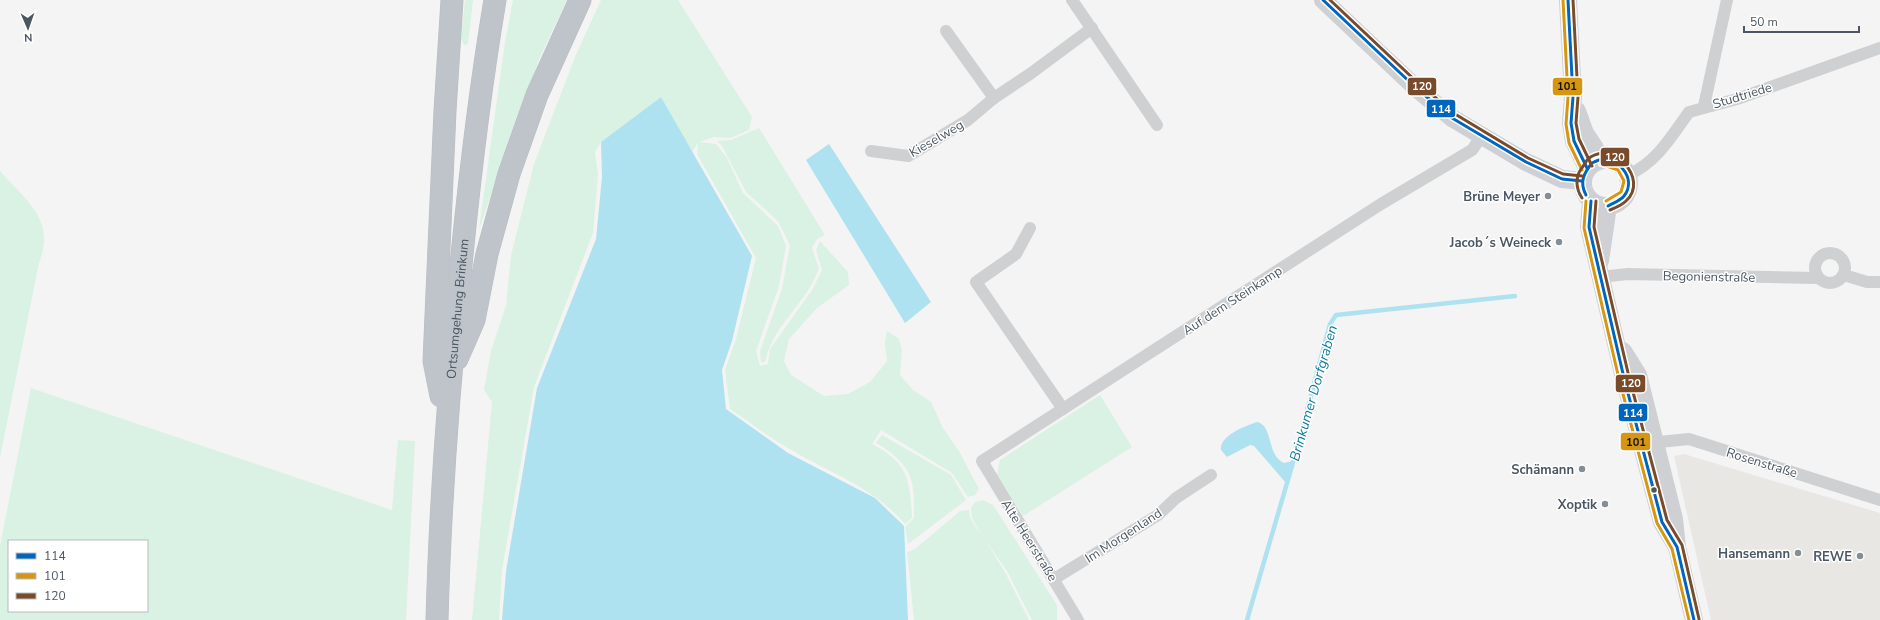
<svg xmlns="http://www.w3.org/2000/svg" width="1880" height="620" font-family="'Nunito Sans',sans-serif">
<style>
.commercial{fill:#e8e7e3}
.green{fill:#d9f2e3;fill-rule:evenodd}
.water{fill:#aee2f0}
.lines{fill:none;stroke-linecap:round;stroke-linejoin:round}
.stream{stroke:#aee2f0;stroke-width:4.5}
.highway-casing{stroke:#b9bec3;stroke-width:23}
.street{stroke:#ced0d2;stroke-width:12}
.secondary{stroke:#ced0d4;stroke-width:18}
.highway{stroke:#bec4c9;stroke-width:22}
.bus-1-casing{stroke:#fff;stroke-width:6}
.bus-2-casing{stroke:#fff;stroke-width:6}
.bus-3-casing{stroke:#fff;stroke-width:6}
.bus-1{stroke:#0065bd;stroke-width:3}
.bus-2{stroke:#d49613;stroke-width:3}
.bus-3{stroke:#7a4b2a;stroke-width:3}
.poi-dot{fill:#868d94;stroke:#fff;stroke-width:1.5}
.bus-dot{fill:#4a5661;stroke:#fff;stroke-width:1.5}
.labels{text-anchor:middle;stroke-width:3;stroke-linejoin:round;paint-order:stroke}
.street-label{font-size:13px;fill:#4a5661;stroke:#fff}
.poi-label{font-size:13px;font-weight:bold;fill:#4a5661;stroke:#fff;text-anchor:end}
.water-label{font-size:14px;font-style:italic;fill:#0c7c9b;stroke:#fff}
.line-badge{stroke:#fff;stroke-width:1.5}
.badge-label{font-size:11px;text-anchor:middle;font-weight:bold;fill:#fff}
.pale-badge-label{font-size:11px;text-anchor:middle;font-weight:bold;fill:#111}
</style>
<rect width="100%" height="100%" fill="#f4f4f4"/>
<path class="commercial" d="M1684,454l196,59v107h-169l-37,-164z"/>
<g class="green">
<path d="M465,0h8l-5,44 -4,1 -3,-6z"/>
<path d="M513,0h54l-27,57 -61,172 26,-187z"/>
<path d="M601,0h77l74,117 -3,13 -19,8 -16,-1 -15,5 17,2 11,14 16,35 35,33 8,20 -7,40 -23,65 4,15 8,-2 2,-15 42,-59 10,-20 -6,-20 4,-9 28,31 1,13 -32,23 -28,31 -5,22 7,14 33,21 24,-2 22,-12 17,-21 -2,-18 2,-12 12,8 3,11 -2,25 13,15 18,12 12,26 17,25 19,36 -4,6 -7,2 -16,-24 -71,-43 -9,14c36,19 38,35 40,74l-7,6c-32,-37 -71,-49 -112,-73 -22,-12 -42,-28 -63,-42l-5,-39 11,-31 20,-81 -59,-104 1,-11 -6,9 -31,-55 -60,45 -6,10 3,23 -5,58 -59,154 -32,183 -3,50h-27l20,-218 -8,-12 7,-39 15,-45 5,-51 23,-91 41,-107z"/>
<path d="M759,128l66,107 -8,4 -5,9 7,21c-4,8 -7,16 -12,23 -16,24 -35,40 -42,70h-4l-1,-11 22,-62 8,-44 -12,-24 -32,-29 -24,-46 -5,-5 14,-1z"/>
<path d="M0,171c26,30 56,48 39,92l-39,195z"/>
<path d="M31,388l361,122 6,-70 17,1 -9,179h-406v-74zM9,541h138v70h-138z"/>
<path d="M1100,395l32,52 -109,69 -26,-42 3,-14z"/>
<path d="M882,435l69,40 15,25 -58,44 -3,-17 9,-9c0,-14 1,-33 -6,-46 -5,-11 -22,-24 -32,-29z"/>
<path d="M983,500l10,5 64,100v15h-25l-25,-49 -22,-31 21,34 23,46h-115l-7,-68 8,-3 45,-38 9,-1 1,8 12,18 -10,-18 -1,-10 4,-6z"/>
</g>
<g class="water">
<path d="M661,97l91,159 -20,85 -10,29 4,39 62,44 87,45 29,28 4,94h-406l4,-49 31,-183 59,-149 6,-62 -1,-35z"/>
<path d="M829,144l102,158 -26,21 -99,-163z"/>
<path d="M1257,422c17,4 9,33 27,41l8,-2 -6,22 -32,-37 -4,-1 -23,12 -6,-7c-2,-14 24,-24 36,-28z"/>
</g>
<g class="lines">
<path class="stream" d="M1247,620l45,-154 38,-142 6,-9 179,-19"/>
<g class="highway-casing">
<g id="highway">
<path d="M457,359l17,-39 13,-66 22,-80 28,-79 43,-95"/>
<path d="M441,396l-7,-35 11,-250 7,-111"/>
<path id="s1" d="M437,620c3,-112 11,-223 22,-334 9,-96 20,-191 36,-286"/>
</g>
</g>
<g class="street">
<path d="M1072,0l85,125"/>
<path d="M946,31l48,67"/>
<path d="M1704,106l23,-106"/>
<path d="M871,151l37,5 60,-36 26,-22 36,-24 62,-46"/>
<path d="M1628,175c29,-13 43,-38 61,-63l48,-13 143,-51"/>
<path d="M1030,228l-14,26 -40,28 87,127"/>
<circle cx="1830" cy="268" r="15"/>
<path d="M1844,275l23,7h13"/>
<path d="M1600,277l28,-3 190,4"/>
<path d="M1649,443l40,-4 191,61"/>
<path d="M1054,579l104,-64 18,-17 35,-23"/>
<path d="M1078,620l-96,-159 399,-257 91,-54 9,-13"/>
</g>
<g class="secondary">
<path d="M1323,0l92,87 37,31 74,44 36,17 20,2"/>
<path d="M1568,0l5,97 -2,26 3,18 13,27"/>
<path d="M1577,111l8,22 17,26"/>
<circle cx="1606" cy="183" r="23"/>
<path d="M1591,201l-2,26 35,151 38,144 15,25"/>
<path d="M1600,261l8,-55"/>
<path d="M1623,351l15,24 36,144 3,28 17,73"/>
</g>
<use href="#highway" class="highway"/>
<g class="bus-1-casing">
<g id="bus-1">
<path d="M1323,0l92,87 37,31 74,44 36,17 20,2"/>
<path d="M1568,0l5,97 -2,26 3,18 13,27"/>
<path d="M1586,195c-7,-13 -2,-22 6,-32 4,-2 8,-4 12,-4 18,1 32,22 20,37 -4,5 -11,7 -16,10"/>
<path d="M1591,201l-2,26 35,151 38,144 15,25 17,73"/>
</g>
</g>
<g class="bus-2-casing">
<g id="bus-2">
<path d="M1563,0l5,97 -2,27 3,19 13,27"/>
<path d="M1601,164l17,6 6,11 -3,11 -15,9"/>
<path d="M1586,201l-2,27 35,151 38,144 15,26 17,71"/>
</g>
</g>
<g class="bus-3-casing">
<g id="bus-3">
<path d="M1330,0l88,83 37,31 73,44 35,16 19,2"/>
<path d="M1573,0l5,97 -2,26 3,16 13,27"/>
<path d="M1582,198c-6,-9 -7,-20 -1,-29 3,-3 5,-8 7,-10 24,-20 62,20 38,42 -4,4 -11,7 -16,9"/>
<path d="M1596,201l-2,26 35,150 38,143 15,25 17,74"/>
</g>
</g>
<use href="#bus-1" class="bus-1"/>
<use href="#bus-2" class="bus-2"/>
<use href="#bus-3" class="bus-3"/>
</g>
<g class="poi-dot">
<circle cx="1548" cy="196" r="4"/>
<circle cx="1559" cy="242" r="4"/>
<circle cx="1582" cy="469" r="4"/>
<circle cx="1605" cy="504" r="4"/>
<circle cx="1798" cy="553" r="4"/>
<circle cx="1860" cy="556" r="4"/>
</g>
<circle class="bus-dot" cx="1654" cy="490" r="3.5"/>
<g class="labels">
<g class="street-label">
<text transform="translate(1742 95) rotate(-17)" y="5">Studtriede</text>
<text transform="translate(936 138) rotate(-30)" y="5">Kieselweg</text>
<text transform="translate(1709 276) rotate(1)" y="5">Begonienstraße</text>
<text transform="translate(1232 300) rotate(-33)" y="5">Auf dem Steinkamp</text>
<text dy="5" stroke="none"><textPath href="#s1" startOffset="312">Ortsumgehung Brinkum</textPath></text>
<text transform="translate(1762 462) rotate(17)" y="5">Rosenstraße</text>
<text transform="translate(1123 535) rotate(-33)" y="5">Im Morgenland</text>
<text transform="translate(1030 540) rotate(58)" y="5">Alte Heerstraße</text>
</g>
<g class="poi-label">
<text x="1540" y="201">Brüne Meyer</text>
<text x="1551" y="247">Jacob´s Weineck</text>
<text x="1574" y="474">Schämann</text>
<text x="1597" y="509">Xoptik</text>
<text x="1790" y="558">Hansemann</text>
<text x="1852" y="561">REWE</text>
</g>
<g class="water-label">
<text transform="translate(1313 393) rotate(-74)" y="5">Brinkumer Dorfgraben</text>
</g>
</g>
<g class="line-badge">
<rect x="1407" y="77" width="30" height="19" rx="4" fill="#7a4b2a"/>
<rect x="1552" y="77" width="31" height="19" rx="4" fill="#d49613"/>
<rect x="1426" y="99" width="30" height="19" rx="4" fill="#0065bd"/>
<rect x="1600" y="147" width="30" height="20" rx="4" fill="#7a4b2a"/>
<rect x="1615" y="374" width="31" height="19" rx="4" fill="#7a4b2a"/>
<rect x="1618" y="403" width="30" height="19" rx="4" fill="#0065bd"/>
<rect x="1620" y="432" width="31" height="19" rx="4" fill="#d49613"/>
</g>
<g class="badge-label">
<text x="1422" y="90">120</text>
<text x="1441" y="113">114</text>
<text x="1615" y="161">120</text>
<text x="1631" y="387">120</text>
<text x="1633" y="417">114</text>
</g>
<g class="pale-badge-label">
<text x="1567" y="90">101</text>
<text x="1636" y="446">101</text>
</g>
<rect x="8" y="540" width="140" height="72" fill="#ffffff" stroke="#b7bbc0"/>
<rect x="16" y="553" width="20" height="6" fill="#0065bd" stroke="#b7bbc0"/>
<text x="44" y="560" font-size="12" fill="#4a5661">114</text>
<rect x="16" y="573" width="20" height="6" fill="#d49613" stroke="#b7bbc0"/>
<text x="44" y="580" font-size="12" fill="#4a5661">101</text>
<rect x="16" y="593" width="20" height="6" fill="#7a4b2a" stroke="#b7bbc0"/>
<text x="44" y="600" font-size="12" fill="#4a5661">120</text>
<g transform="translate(28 28) rotate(178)" stroke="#ffffff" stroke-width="3" paint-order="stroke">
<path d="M0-3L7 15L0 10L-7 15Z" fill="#4a5661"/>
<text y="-6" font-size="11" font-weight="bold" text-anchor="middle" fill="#4a5661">N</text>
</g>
<path d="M1744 26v6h115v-6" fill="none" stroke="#4a5661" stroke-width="2"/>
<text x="1750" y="26" font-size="12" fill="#4a5661" stroke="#ffffff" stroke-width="3" paint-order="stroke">50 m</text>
</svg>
